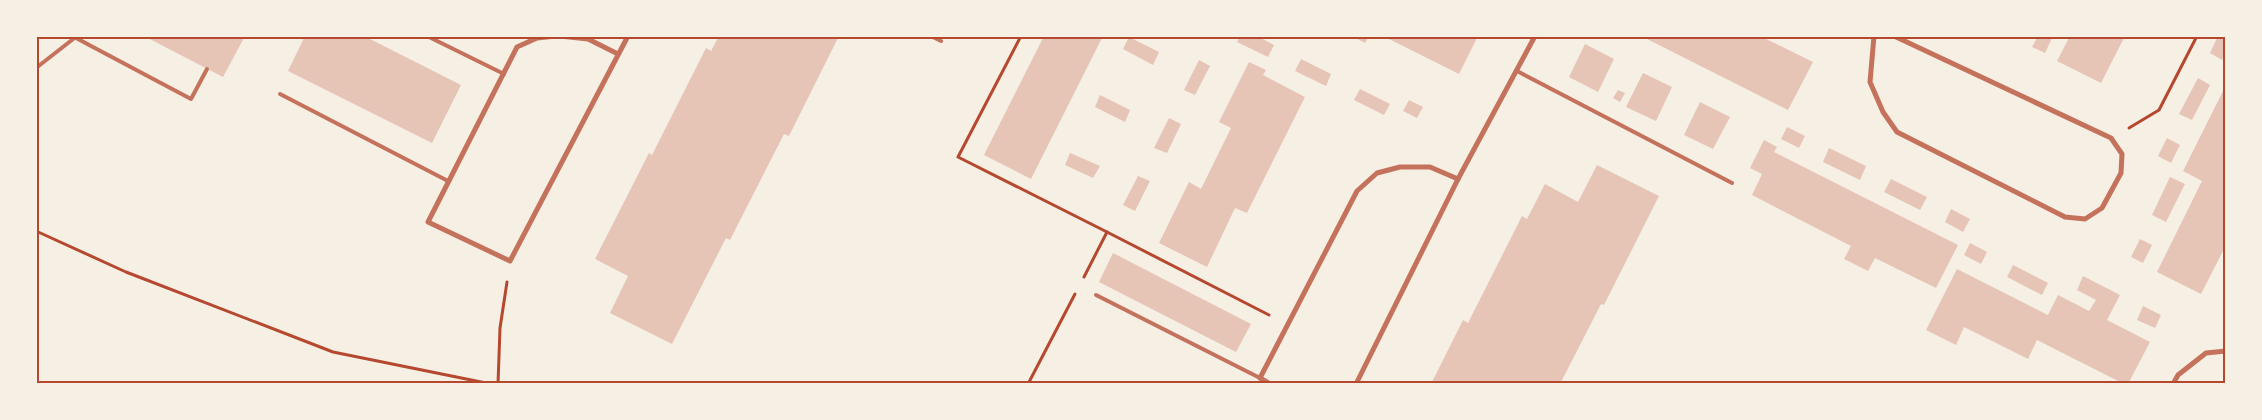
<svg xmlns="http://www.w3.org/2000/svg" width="2262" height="420" font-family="Raleway,sans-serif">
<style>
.building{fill:#e6c5b7}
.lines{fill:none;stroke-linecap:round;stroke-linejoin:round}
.path{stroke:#b5482f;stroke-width:3}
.service{stroke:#c5725c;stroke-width:4}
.minor{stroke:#c5725c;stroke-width:5}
.neatline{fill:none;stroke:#b5482f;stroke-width:2}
</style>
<rect width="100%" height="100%" fill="#f6efe4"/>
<g class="building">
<path d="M144,36h101l-22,41z"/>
<path d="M305,36h59l97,49 -29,58 -144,-72z"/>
<path d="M719,36h120l-50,100 -5,-2 -54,106 -4,-2 -54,106 -62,-31 18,-37 -33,-17 54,-106 3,2 54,-107 5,3z"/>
<path d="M1044,36h59l-72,143 -47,-24z"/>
<path d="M1240,36h17l17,9 -6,12 -31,-15z"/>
<path d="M1352,36h17l-4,7z"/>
<path d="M1383,36h95l-19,38z"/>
<path d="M1641,36h119l53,26 -25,48z"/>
<path d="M2038,36h15l-8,17 -13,-6z"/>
<path d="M2070,36h55l-24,47 -44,-22z"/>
<path d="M2218,36h8v17l-4,7 -12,-7z"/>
<path d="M1129,37l30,15 -6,13 -30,-16z"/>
<path d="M1585,44l29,15 -16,33 -29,-15z"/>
<path d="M1301,59l30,15 -5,12 -31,-15z"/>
<path d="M1199,60l11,6 -15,29 -11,-5z"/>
<path d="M1249,62l17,8 -3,5 42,22 -58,116 -12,-5 -28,59 -48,-24 30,-61 12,7 28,-57 2,-4 -12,-6z"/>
<path d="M1643,73l29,14 -16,34 -30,-14z"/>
<path d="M2198,78l12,7 -18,35 -13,-6z"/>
<path d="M2226,85v160l-25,49 -44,-22 45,-91 -19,-10z"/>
<path d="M1360,89l30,15 -6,11 -30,-15z"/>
<path d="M1618,90l7,3 -5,9 -7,-4z"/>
<path d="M1100,95l30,15 -5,12 -30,-15z"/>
<path d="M1409,100l14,7 -6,11 -14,-7z"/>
<path d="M1700,102l30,15 -17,32 -29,-14z"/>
<path d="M1169,118l12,6 -14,29 -13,-5z"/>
<path d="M1787,127l18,9 -6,12 -18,-9z"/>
<path d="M2167,138l13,7 -9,18 -13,-7z"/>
<path d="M1764,140l13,7 -3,5 184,93 -22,43 -61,-30 -7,13 -24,-12 7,-13 -99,-51 10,-21 -12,-6z"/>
<path d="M1829,148l37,18 -6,14 -37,-18z"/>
<path d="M1070,153l30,13 -7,12 -28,-13z"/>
<path d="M1597,165l62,31 -55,109 -3,-1 -41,80h-129l32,-64 5,3 54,-107 5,3 18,-35 33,18z"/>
<path d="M1138,176l12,5 -15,30 -12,-6z"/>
<path d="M2170,177l15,7 -19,38 -14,-7z"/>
<path d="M1891,179l36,18 -7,13 -36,-18z"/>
<path d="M1951,209l19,10 -7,13 -18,-10z"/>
<path d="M2140,239l12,6 -9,18 -12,-6z"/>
<path d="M1970,243l17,9 -6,12 -17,-9z"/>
<path d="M1113,253l138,71 -15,28 -137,-70z"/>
<path d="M2013,265l35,18 -6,12 -35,-18z"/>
<path d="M1957,269l91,46 10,-20 31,16 7,-11 -19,-10 6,-14 37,19 -13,25 43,22 -22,42h-4l-87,-44 -9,19 -64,-32 -8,18 -30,-15z"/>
<path d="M2143,306l18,9 -6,13 -18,-8z"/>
</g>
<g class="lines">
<g class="path">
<path d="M1021,36l-63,121 149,75 -23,45"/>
<path d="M2129,128l30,-18 38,-74"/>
<path d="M36,231l90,41 207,80 158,32"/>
<path d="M1107,232l162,83"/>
<path d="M498,384l2,-56 7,-46"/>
<path d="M1028,384l47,-90"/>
</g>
<g class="service">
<path d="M427,36l77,38"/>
<path d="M931,36l10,5"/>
<path d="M76,38l115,61 16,-30"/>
<path d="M36,68l41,-32"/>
<path d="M1517,71l215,112"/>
<path d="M280,94l168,87"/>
<path d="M1096,295l164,83"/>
</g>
<g class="minor">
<path d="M556,36l-19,2 -20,9 -89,175 82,39 118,-225"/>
<path d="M560,36l28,3 30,15"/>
<path d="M1874,36l-4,46 13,30 14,20 168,85 20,2 17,-11 19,-35 1,-19 -11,-16 -217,-102"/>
<path d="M1270,384l-10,-6 97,-187 20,-18 23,-6h30l28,12"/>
<path d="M1356,384l102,-205 77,-143"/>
<path d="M2173,384l5,-9 28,-22 20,-2"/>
</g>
</g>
<rect width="2262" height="420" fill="none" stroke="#f6efe4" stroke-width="75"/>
<rect x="38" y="38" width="2186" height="344" class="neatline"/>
</svg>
